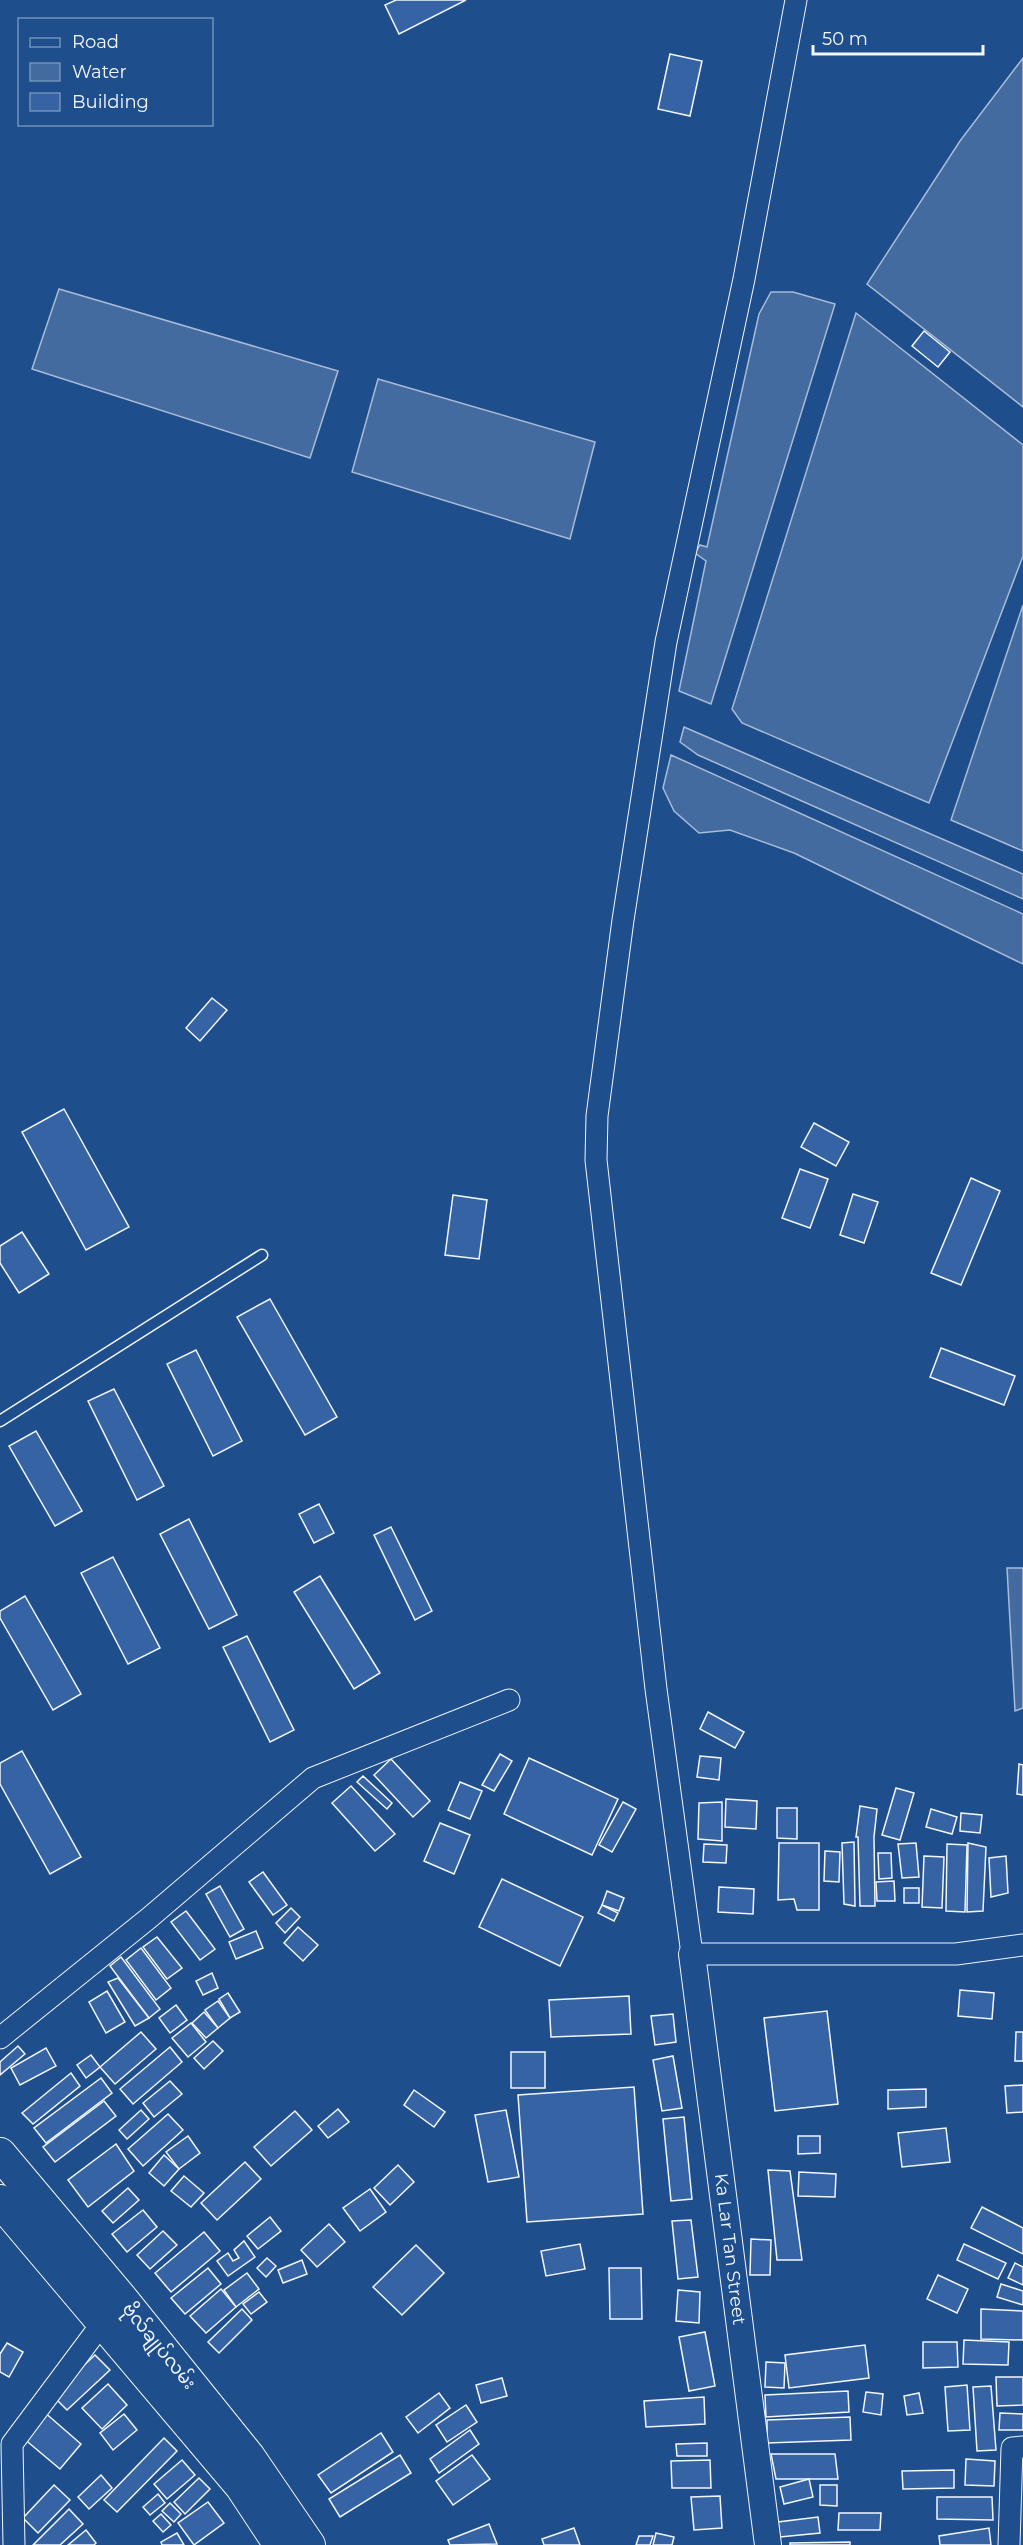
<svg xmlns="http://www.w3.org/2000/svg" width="1023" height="2545" font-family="Montserrat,'Noto Sans Myanmar',sans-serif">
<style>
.water{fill:#446ba0;stroke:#a8bbd7;stroke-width:1.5}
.building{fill:#3563a3;stroke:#f2f6ff;stroke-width:1.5}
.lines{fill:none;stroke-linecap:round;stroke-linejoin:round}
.service-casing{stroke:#f2f6ff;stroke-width:13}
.minor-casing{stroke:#f2f6ff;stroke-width:23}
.tertiary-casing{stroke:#f2f6ff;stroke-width:28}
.primary-casing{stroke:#f2f6ff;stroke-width:34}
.service{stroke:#1f4e8c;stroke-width:10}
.minor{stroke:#1f4e8c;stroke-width:21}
.tertiary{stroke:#1f4e8c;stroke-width:26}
.primary{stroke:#1f4e8c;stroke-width:32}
.labels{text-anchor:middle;stroke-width:4.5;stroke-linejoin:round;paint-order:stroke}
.street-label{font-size:18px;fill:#f2f6ff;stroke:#1f4e8c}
</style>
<rect width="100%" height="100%" fill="#1f4e8c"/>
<g class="water">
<path d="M1023,58v349l-156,-123 93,-143z"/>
<path d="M59,289l279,82 -28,87 -278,-89z"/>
<path d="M771,292h22l42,12 -124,400 -32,-13 27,-130 -11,-8 5,-8 7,2 52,-233z"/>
<path d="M856,313l167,132v111l-94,247 -187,-80 -10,-14z"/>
<path d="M378,379l217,63 -25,97 -218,-67z"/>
<path d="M1023,605v246l-72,-31z"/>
<path d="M684,727l339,147v25l-325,-144 -18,-13z"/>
<path d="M671,755l352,159v50l-229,-111 -64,-23 -31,3 -25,-22 -11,-23z"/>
<path d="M1007,1568h16v140l-8,3z"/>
</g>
<g class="building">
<path d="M396,0h70l-67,34 -14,-29z"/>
<path d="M670,54l32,7 -12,55 -32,-7z"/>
<path d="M924,331l26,21 -12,15 -26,-21z"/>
<path d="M212,998l15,12 -27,31 -14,-13z"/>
<path d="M64,1109l65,118 -43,23 -64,-118z"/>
<path d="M814,1123l35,19 -13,24 -35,-19z"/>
<path d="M800,1169l28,10 -18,49 -28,-10z"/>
<path d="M971,1178l29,13 -39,94 -30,-12z"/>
<path d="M853,1194l25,8 -14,41 -24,-8z"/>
<path d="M453,1195l34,5 -8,59 -34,-4z"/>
<path d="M22,1232l27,42 -30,19 -19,-30v-17z"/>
<path d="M270,1299l67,118 -32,18 -68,-118z"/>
<path d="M941,1348l74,28 -11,29 -74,-28z"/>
<path d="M196,1350l46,91 -29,15 -46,-92z"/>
<path d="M114,1389l50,97 -27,14 -49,-99z"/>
<path d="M36,1431l46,80 -27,15 -46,-80z"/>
<path d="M319,1504l15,29 -20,10 -15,-29z"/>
<path d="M189,1519l48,96 -28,14 -49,-95z"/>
<path d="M391,1527l41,84 -17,9 -41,-85z"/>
<path d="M113,1557l47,91 -32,16 -47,-91z"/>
<path d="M320,1576l60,97 -26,16 -60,-97z"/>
<path d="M25,1596l56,98 -28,16 -53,-92v-7z"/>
<path d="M247,1636l47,94 -24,12 -47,-95z"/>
<path d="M708,1712l36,20 -9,16 -35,-19z"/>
<path d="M22,1751l59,106 -31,17 -50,-90v-21z"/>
<path d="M500,1754l12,7 -18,30 -12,-6z"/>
<path d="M700,1756l21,2 -2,22 -22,-3z"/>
<path d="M529,1758l89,41 -26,56 -88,-41z"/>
<path d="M391,1759l39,42 -17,16 -39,-42z"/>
<path d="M1019,1764l4,1v30l-6,-1z"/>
<path d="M363,1776l29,27 -5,6 -30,-27z"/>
<path d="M460,1782l22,9 -12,28 -22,-9z"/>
<path d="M351,1786l44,48 -20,17 -43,-48z"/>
<path d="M896,1788l18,5 -14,47 -18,-5z"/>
<path d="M726,1799l31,2 -1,28 -31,-2z"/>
<path d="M623,1802l13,7 -24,43 -13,-7z"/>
<path d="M722,1802v39l-24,-2 1,-36z"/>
<path d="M860,1806l17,3 -3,28 1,69h-15l-2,-69h-2z"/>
<path d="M777,1808h20v31l-20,-1z"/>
<path d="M931,1809l26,8 -5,17 -26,-7z"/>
<path d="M961,1813l21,2 -2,18 -20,-2z"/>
<path d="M440,1823l30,12 -16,39 -30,-13z"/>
<path d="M854,1842l1,64 -11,-2 -2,-61z"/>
<path d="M779,1843h40v67h-22l-3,-11 -16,1z"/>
<path d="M916,1843l3,34 -17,1 -4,-34z"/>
<path d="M968,1843l18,4 -3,64 -16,1z"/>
<path d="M704,1844l23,1 -1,18 -23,-1z"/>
<path d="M947,1844l20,1 -2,67 -19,-1z"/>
<path d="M825,1851l15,1 -1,30 -15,-1z"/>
<path d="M878,1853h13l1,25 -13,1z"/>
<path d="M924,1856l20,1 -2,51 -20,-1z"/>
<path d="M1006,1856l2,37 -17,4 -2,-39z"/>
<path d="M263,1872l24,33 -14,10 -24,-33z"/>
<path d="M502,1879l81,38 -23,49 -81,-39z"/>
<path d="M894,1881l1,20h-18l-1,-19z"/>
<path d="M220,1886l24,43 -14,8 -24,-43z"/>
<path d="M719,1887l35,2 -1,25 -35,-2z"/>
<rect x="904" y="1888" width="15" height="15"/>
<path d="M607,1891l17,7 -5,13 -17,-6z"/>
<path d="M602,1905l16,8 -4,8 -16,-8z"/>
<path d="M291,1908l9,9 -15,16 -9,-10z"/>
<path d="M186,1911l29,38 -15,11 -29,-38z"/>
<path d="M298,1927l20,18 -15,16 -19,-18z"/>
<path d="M256,1931l7,17 -27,11 -7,-17z"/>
<path d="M157,1937l25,31 -15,11 -24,-32z"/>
<path d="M141,1948l30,40 -15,12 -30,-40z"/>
<path d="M121,1957l39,52 -11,9 -39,-52z"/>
<path d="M212,1973l6,15 -15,7 -7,-14z"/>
<path d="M118,1978l31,40 -14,8 -27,-44z"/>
<path d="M960,1990l34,3 -2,26 -34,-3z"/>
<path d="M107,1991l18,31 -19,11 -17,-31z"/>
<path d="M228,1993l12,19 -10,6 -11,-19z"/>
<path d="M629,1996l2,38 -80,3 -2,-37z"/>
<path d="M218,2001l12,17 -12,10 -13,-18z"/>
<path d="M176,2005l11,15 -17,13 -11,-15z"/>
<path d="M827,2011l11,93 -63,7 -11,-93z"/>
<path d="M204,2012l14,16 -12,10 -14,-15z"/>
<path d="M673,2014l3,28 -21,3 -4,-29z"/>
<path d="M191,2023l15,19 -18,15 -16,-19z"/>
<path d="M141,2032l15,17 -41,35 -15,-17z"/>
<path d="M1016,2032h7v29h-8z"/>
<path d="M213,2041l10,10 -19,18 -10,-11z"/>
<path d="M18,2046l7,8 -25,21v-13z"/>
<path d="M170,2047l12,15 -49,42 -13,-15z"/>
<path d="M46,2048l10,18 -36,19 -9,-17z"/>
<rect x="511" y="2052" width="34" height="36"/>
<path d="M91,2055l9,12 -14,11 -9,-13z"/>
<path d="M673,2056l9,52 -20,3 -9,-51z"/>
<path d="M71,2073l9,13 -47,38 -11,-11z"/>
<path d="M101,2078l11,15 -66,50 -12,-15z"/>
<path d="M170,2081l12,13 -28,23 -11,-14z"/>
<path d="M1023,2085v27l-16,1 -2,-27z"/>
<path d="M634,2087l9,127 -116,8 -9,-127z"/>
<path d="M926,2089v18l-38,2v-19z"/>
<path d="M414,2090l31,22 -11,15 -30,-22z"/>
<path d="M104,2101l12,15 -61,46 -12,-15z"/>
<path d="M338,2109l11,13 -21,16 -10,-12z"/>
<path d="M141,2110l8,9 -22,20 -8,-9z"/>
<path d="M506,2110l13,67 -31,5 -13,-67z"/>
<path d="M295,2111l17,19 -41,36 -17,-19z"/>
<path d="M168,2114l15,16 -40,36 -15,-17z"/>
<path d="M684,2117l8,82 -21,2 -8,-82z"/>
<path d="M946,2128l4,34 -48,5 -4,-34z"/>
<path d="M188,2136l12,17 -21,16 -13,-17z"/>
<path d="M798,2136h22v17l-22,1z"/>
<path d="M116,2144l18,27 -46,36 -20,-27z"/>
<path d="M164,2155l15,14 -15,17 -15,-13z"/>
<path d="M245,2162l16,17 -44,41 -16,-17z"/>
<path d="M398,2165l16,17 -24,23 -16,-17z"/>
<path d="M768,2170l22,1 12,89h-25z"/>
<path d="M799,2172l37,2 -1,23 -37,-1z"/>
<path d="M184,2176l20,17 -13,14 -20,-16z"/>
<path d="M128,2188l11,12 -26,23 -11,-12z"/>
<path d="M370,2189l16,23 -26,19 -17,-23z"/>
<path d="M982,2207l41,21v26l-52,-26z"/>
<path d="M143,2210l14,17 -30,25 -15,-18z"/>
<path d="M270,2217l11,14 -23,18 -11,-13z"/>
<path d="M691,2220l7,57 -20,2 -6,-58z"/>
<path d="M329,2224l16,18 -28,25 -16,-17z"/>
<path d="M163,2231l14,14 -27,24 -13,-14z"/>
<path d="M204,2232l16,19 -49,41 -16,-19z"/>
<path d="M751,2239l20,1 -1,35h-20z"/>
<path d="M244,2241l11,16 -27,19 -11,-15 11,-8 5,8 6,-3 -5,-8z"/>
<path d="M580,2244l5,25 -39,7 -5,-25z"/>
<path d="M964,2244l42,19 -8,16 -41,-19z"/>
<path d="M416,2245l28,28 -42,42 -29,-28z"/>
<path d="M267,2258l9,8 -10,11 -9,-9z"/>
<path d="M302,2260l5,14 -24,9 -5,-13z"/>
<path d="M1015,2263l8,4v18l-15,-7z"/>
<path d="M208,2268l13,16 -36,30 -14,-16z"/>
<path d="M609,2268h32l1,51h-32z"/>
<path d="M247,2273l12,16 -23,18 -12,-17z"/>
<path d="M938,2275l30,14 -11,24 -30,-14z"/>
<path d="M1001,2284l22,7v14l-26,-8z"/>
<path d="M221,2289l15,18 -30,26 -16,-17z"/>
<path d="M678,2290l22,2 -1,31 -23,-2z"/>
<path d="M259,2292l8,10 -16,12 -8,-10z"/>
<path d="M242,2309l10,11 -33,33 -11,-11z"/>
<path d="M981,2309l42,2v29l-42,-1z"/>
<path d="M705,2332l10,54 -26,5 -10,-54z"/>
<path d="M964,2340l45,2 -1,23 -45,-1z"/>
<path d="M923,2342h34l1,25 -35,1z"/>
<path d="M7,2343l16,9 -14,25 -9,-5v-18z"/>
<path d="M865,2345l4,33 -80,10 -4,-33z"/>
<path d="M95,2355l15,15 -43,40 -15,-15z"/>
<path d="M766,2362l19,1 -1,25 -19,-1z"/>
<path d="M996,2377h27v28l-26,1z"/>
<path d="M502,2378l5,18 -26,7 -5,-18z"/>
<path d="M108,2384l19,21 -25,24 -20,-21z"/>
<path d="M967,2385l3,45 -22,1 -3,-44z"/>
<path d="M991,2386l5,64 -19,1 -4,-64z"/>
<path d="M848,2391l1,21 -83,5 -1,-22z"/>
<path d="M866,2392l17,2 -2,21 -18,-3z"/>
<path d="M439,2393l11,15 -32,25 -12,-16z"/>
<path d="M919,2393l4,20 -16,2 -3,-19z"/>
<path d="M704,2397l1,27 -59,3 -2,-26z"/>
<path d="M466,2405l11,17 -30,20 -11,-17z"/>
<path d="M43,2411l38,33 -21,25 -37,-31z"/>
<path d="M1000,2413l23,1v16h-24z"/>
<path d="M124,2414l13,16 -24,20 -13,-17z"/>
<path d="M850,2417l1,23 -84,3v-23z"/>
<path d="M470,2430l9,14 -40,29 -9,-14z"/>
<path d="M381,2433l12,19 -62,41 -13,-18z"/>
<path d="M164,2438l13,13 -60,61 -13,-12z"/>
<path d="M707,2443v13h-30l-1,-12z"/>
<path d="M771,2454h64l3,25h-62z"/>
<path d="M400,2455l11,18 -71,44 -11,-18z"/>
<path d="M472,2455l18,24 -37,26 -17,-24z"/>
<path d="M966,2459l29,2 -1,25 -29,-1z"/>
<path d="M182,2460l13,15 -28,24 -13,-15z"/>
<path d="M710,2460l1,28h-39l-1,-27z"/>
<path d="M954,2470v18l-51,1 -1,-18z"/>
<path d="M101,2475l11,13 -23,21 -11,-12z"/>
<path d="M199,2478l11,11 -25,25 -11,-12z"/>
<path d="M809,2479l4,18 -29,7 -4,-17z"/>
<path d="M54,2485l16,15 -32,33 -15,-15z"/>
<path d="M820,2485h17v21l-17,-1z"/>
<path d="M158,2494l7,9 -15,12 -7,-8z"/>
<path d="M720,2496l2,32 -28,2 -3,-33z"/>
<path d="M937,2497h55l1,23 -56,-1z"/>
<path d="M208,2502l16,21 -30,22 -16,-22z"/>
<path d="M170,2503l11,11 -7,8 -12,-11z"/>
<path d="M69,2509l14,15 -23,21h-27z"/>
<path d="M839,2513h42l-1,17h-42z"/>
<path d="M161,2514l10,11 -8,7 -10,-11z"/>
<path d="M818,2517l2,16 -40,4 -2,-15z"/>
<path d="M489,2524l8,20 -47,1 -2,-5z"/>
<path d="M574,2528l6,17h-36l-2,-6z"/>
<path d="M989,2528l2,17h-51l-1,-9z"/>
<path d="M86,2530l10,13 -2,2h-26z"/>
<path d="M177,2533l7,12h-22l-1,-3z"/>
<path d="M656,2533l18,4 -2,8h-19z"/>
<path d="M639,2536h14l-3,9h-14z"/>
<path d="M850,2542v3h-60v-2z"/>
</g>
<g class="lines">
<g class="service-casing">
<path id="service" d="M0,1421l262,-166"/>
</g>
<g class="minor-casing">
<g id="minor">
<path d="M796,0l-52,279 -78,363 -43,278 -26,196 -1,44 60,529 36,265h264l67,-9"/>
<path d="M0,2038l149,-120 164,-140 196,-78"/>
<path d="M14,2545l-2,-101 97,-130"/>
<path d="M1009,2545l3,-97 11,-1"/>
</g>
</g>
<g class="tertiary-casing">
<path id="tertiary" d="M692,1954l76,591"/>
</g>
<g class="primary-casing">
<g id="primary">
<path d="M0,2154l121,144 128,159 60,88"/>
<path d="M0,2201l241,285 39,59"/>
</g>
</g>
<use href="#service" class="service"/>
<use href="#minor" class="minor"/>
<use href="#tertiary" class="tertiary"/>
<use href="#primary" class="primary"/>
</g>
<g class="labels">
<g class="street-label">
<text transform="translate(730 2249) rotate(83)" y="6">Ka Lar Tan Street</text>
<text transform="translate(159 2346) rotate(51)" y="6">ဗိုလ်ချုပ်လမ်း</text>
</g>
</g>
<rect x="18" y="18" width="195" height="108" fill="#1f4e8c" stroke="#7391ba" stroke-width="1.5"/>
<rect x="30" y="38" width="30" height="9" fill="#1f4e8c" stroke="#7391ba" stroke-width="1.5"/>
<text x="72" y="48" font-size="18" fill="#f2f6ff">Road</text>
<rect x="30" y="63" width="30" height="18" fill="#446ba0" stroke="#7391ba" stroke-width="1.5"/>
<text x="72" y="78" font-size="18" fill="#f2f6ff">Water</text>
<rect x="30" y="93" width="30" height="18" fill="#3563a3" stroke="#7391ba" stroke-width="1.5"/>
<text x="72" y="108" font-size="18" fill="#f2f6ff">Building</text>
<path d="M813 45v9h170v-9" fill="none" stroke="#f2f6ff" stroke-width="3"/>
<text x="822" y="45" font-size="18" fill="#f2f6ff" stroke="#1f4e8c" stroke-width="4.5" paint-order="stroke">50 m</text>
</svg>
